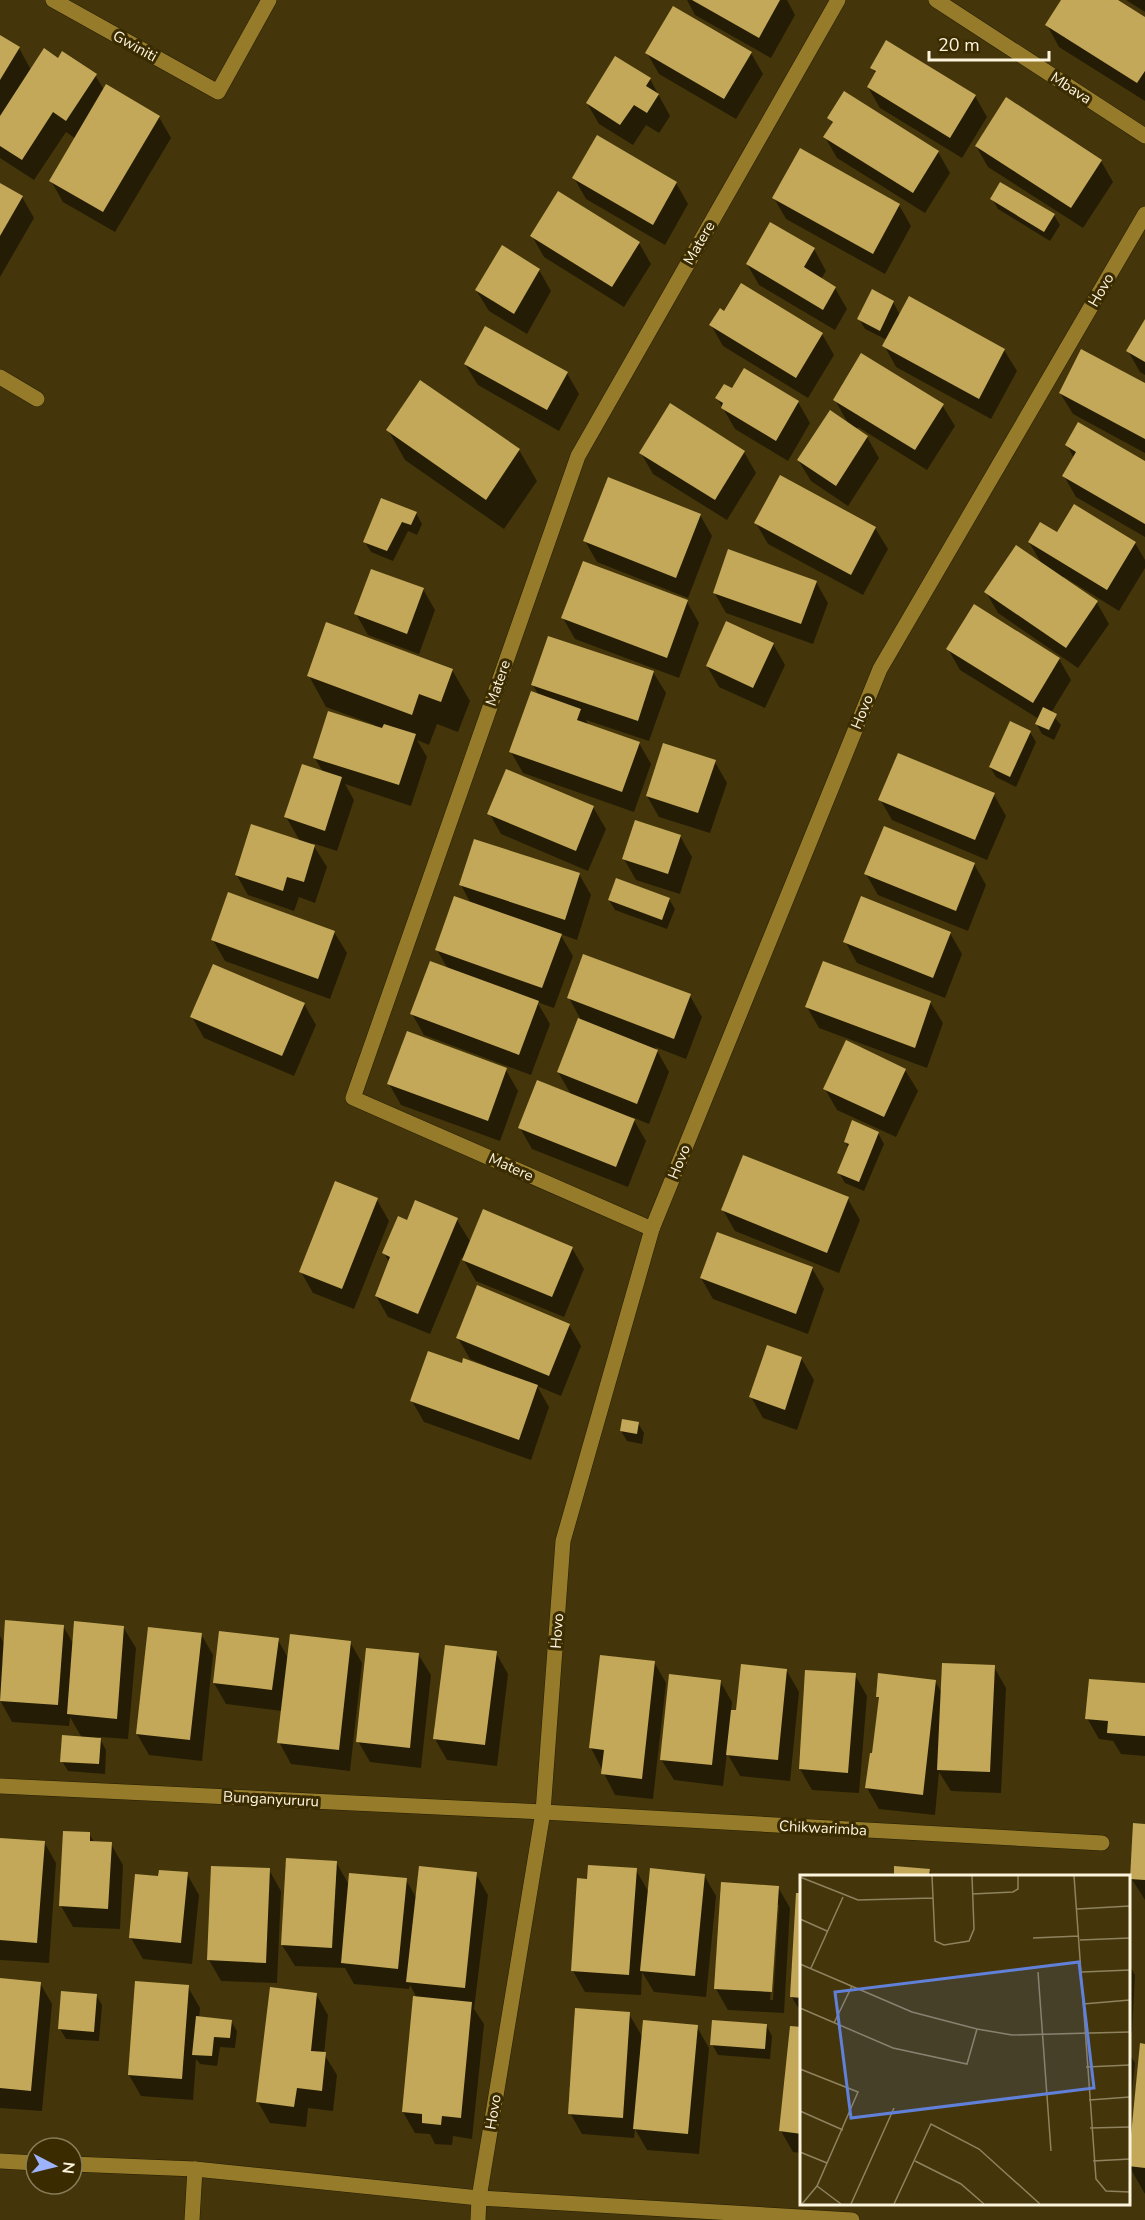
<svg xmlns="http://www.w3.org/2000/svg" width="1145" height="2220" font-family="'Nunito Sans',sans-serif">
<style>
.shadow{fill:#0007;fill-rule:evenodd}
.building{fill:#c3a859}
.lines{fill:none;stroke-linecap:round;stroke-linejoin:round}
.street-casing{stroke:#271e05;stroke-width:16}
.street{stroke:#967c2a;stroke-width:15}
.labels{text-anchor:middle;stroke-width:6;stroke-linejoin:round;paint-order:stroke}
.street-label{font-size:15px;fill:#fdf4de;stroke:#3a2c00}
.inset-road{fill:none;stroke:#8e825f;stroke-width:1.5}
.view{fill:#6080da;fill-opacity:0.15;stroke:#6080da;stroke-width:3}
.inset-edge{fill:none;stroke:#fdf4de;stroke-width:3}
</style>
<rect width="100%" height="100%" fill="#44360a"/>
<g class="shadow">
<path d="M687,0h100l8,15 -24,43 -76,-43z"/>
<path d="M1063,0h52l30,19v82l-86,-54 -12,-22z"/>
<path d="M1126,0h19v12z"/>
<path d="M0,37l19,11 12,22 27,-10 37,15 9,15 55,27 12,21 -56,94 -52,-30 -12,-21 25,-42 -10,-7 -32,48 -34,-22z"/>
<path d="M647,53h104l12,21 -27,45 -77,-45z"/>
<path d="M872,68l103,28 12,21 -25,41 -82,-50 -12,-21 8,-13z"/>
<path d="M650,79l20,37 -11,17 -13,-8 -13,20 -34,-21 -12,-21z"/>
<path d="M829,118l109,34 12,21 -25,40 -88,-55 -12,-21 8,-12z"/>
<path d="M976,146l125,15 12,21 -30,46 -95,-61z"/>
<path d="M574,178l102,5 12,21 -23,41 -79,-46z"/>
<path d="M0,184l22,13 12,21 -34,59z"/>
<path d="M774,198l125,7 12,21 -26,48 -99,-55z"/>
<path d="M992,199l62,16 6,10 -10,16 -52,-32z"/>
<path d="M532,236l107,7 12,21 -27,43 -80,-50z"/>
<path d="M814,249l12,22 -5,8 14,9 12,21 -12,21 -76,-45 -12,-21z"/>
<path d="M539,270l12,21 -24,43 -38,-23 -13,-21z"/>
<path d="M909,298l95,52 13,21 -26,48 -95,-52 -12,-22 3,-5 -22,-11 -6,-10 34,-17 7,13z"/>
<path d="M1145,322v53l-5,-3 -12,-21z"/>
<path d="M711,325l111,9 12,21 -26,43 -85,-52z"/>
<path d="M465,364l102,9 12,21 -20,37 -81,-46z"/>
<path d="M420,382l99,68 18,31 -33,48 -99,-69 -17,-30z"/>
<path d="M1145,385v68l-72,-39 -13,-21z"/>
<path d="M733,391l65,11 12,21 -22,38 -53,-32 -18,-31z"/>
<path d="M835,400l107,5 13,21 -28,44 -69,-43 -2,3 11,7 12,21 -31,48 -37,-25 -13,-21 51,-35z"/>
<path d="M1067,445l78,17v75l-69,-40 -12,-21 10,-18z"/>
<path d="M744,452l12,21 -29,47 -74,-46 -12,-21z"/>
<path d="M416,513l6,11 -5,11 -9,-4 -15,30 -22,-9 -6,-10z"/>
<path d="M700,515l12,21 -24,62 -91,-36 -12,-21z"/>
<path d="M756,523l119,5 13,21 -25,46 -95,-51z"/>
<path d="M1057,534l78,9 10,17v8l-26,43 -55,-34 -2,2 35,24 12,21 -31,44 -80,-55 -12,-21 57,-26 -14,-24z"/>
<path d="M816,582l12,21 -15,41 -87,-31 -12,-21z"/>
<path d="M423,589l12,21 -16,44 -51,-19 -12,-21z"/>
<path d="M687,602l12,21 -20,55 -104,-39 -12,-21z"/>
<path d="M773,644l12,21 -20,43 -46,-21 -12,-21z"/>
<path d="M948,649l111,10 12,21 -20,33 10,12 -7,15 -12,-6 -6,-11 3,-4 -79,-49z"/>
<path d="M452,670l18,31 -12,31 -21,-8 -8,21 -12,-5 10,17 -16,49 -66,-22 9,16 -17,51 -25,-8 15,24 -12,36 -16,-6 -5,14 -46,-16 -12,-21 64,-33 -14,-24 37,-45 -9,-15 61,-32 -49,-18 -17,-31z"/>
<path d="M653,672l13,21 -17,48 -63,-21 3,6 50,17 12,21 -17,48 -111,-39 -12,-21 28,-56 -6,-11z"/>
<path d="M1030,732l6,10 -20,45 -20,-10 -6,-10z"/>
<path d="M715,762l12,21 -17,50 -51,-16 -12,-21z"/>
<path d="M507,771l86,36 13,22 -18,42 -87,-37 -12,-21z"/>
<path d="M994,795l12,21 -19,44 -95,-40 -12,-21z"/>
<path d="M680,836l12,21 -12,37 -44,-14 -12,-21z"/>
<path d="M974,864l12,21 -18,46 -90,-36 -12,-21z"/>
<path d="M579,874l12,21 -14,45 -17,-6 13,22 -19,52 -17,-6 13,22 -19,51 -107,-40 -12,-21 36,-45 -11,-19 34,-46 -10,-19z"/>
<path d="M669,899l6,10 -8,20 -52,-19 -6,-10z"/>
<path d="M334,932l13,21 -17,46 -105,-38 -12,-21z"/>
<path d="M950,933l12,21 -17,44 -88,-35 -12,-22z"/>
<path d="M690,996l12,21 -16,42 -31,-12 14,25 -20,52 -17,-7 14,24 -18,46 -96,-38 -12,-21 52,-32 -14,-24 24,-50 -13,-24z"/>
<path d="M930,1002l13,21 -16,45 -108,-40 -12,-21z"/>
<path d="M304,1004l12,21 -22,51 -90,-38 -12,-21z"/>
<path d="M506,1070l12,21 -18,50 -99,-36 -12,-21z"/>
<path d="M905,1070l13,21 -22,46 -59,-27 -12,-21z"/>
<path d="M878,1133l6,11 -20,47 -19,-8 -6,-10 10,-25 -4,-6z"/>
<path d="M848,1199l12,21 -21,53 -104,-42 -12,-21z"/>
<path d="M377,1200l12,21 -35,88 -41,-16 -12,-21z"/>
<path d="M457,1220l14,23 101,5 12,21 -20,48 -88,-36 -14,-24 -32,77 -42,-17 -12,-21 13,-34 -5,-9 24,-30z"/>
<path d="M812,1268l12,21 -16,45 -95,-35 -12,-21z"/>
<path d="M569,1325l12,21 -20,50 -24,-10 12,21 -18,53 -107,-38 -12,-21 74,-33 1,-2 -17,-7 -12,-21z"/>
<path d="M801,1358l13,22 -17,50 -34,-12 -12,-21z"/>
<path d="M638,1423l6,10 -2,11 -15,-3 -6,-10z"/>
<path d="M63,1626l11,19 49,-18 13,21 -8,91 -29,-2 7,13 -1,24 -37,-3 -6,-10 20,-23 -12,-21 -1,9 -57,-4 -12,-22v-64l4,7z"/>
<path d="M201,1634l12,21 -11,106 -53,-6 -12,-21z"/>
<path d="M278,1640l10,18 62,-16 12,21 -12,108 -59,-7 -12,-22 3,-31 -56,-7 -12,-21z"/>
<path d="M496,1653l12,21 -11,92 -50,-6 -12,-21z"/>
<path d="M418,1654l13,21 -10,93 -51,-6 -12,-21z"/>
<path d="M654,1662l12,21 -13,116 -38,-4 -24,-47z"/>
<path d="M994,1667l12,21 -5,105 -50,-2 -12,-19 -4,43 -56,-6 -12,-21 7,-33 6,-55 -2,-4 57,-15 7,12z"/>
<path d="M787,1671l12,21 -9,89 -50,-5 -13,-23 -4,33 -49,-6 -13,-21 59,-78 12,21 -1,9 7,1z"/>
<path d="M855,1675l12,21 -8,97 -47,-3 -12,-21z"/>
<path d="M1145,1685v71l-24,-2 -8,-13 -14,-2 -12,-21z"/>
<path d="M1145,1825v75l-14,-22z"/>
<path d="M89,1834l6,9 16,1 12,21 -3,64 -47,-2 -12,-21z"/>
<path d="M0,1839l44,3 12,21 -7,100 -49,-3z"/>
<path d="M336,1862l13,23 57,-5 11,19 59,-25 12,21 -14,114 10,15 -12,115 -19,-3 -1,9 -17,-1 -5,-10 -15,-1 -12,-21 14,-114 -7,-13 -1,4 -55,-5 -9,-16 -50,-2 -13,-21z"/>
<path d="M212,1868l57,2 12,21 -4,92 -56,-2 -12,-21z"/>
<path d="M896,1868l33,2 4,6h-38z"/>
<path d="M636,1870l13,23 55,-18 12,21 -10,101 -52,-5 -12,-20 -1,23 -56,-3 -12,-21 15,-91z"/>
<path d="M187,1874l12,21 -7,69 -49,-5 -12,-21 29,-61z"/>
<path d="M778,1887l12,21 -6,105 -56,-3 -12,-21zM776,1905h3l-6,95h-3z"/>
<path d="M802,1895v119l-11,-18z"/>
<path d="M1128,1963l7,12 -3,57h-4z"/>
<path d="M0,1979l40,4 12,21 -10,107 -42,-3z"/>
<path d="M188,1987l12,21 -1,10 32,3 6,10 -2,17 -15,-1 -3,19 -17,-2 -4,-5 -3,41 -52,-4 -12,-21z"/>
<path d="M316,1994l12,21 -4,39 13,21 -4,36 -25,-3 -2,19 -36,-4 -12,-21z"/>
<path d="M96,1995l6,10 -3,36 -33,-2 -6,-10z"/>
<path d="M629,2014l14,24 54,-11 12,21 -10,106 -52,-4 -12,-21 -1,9 -52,-4 -12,-21z"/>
<path d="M766,2025l6,11 -2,23 -52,-4 -6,-11z"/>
<path d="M802,2028v125l-9,-1 -12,-21z"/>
<path d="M1145,2045v149l-16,-28z"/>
<path d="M1128,2052l7,11 -7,69z"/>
</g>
<g class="building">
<path d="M692,0h88l-21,38z"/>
<path d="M1061,0h57l27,17v54l-8,12 -92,-58z"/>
<path d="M673,6l79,46 -28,47 -79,-46z"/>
<path d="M0,35l20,12 -20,33z"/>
<path d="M886,40l90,55 -26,43 -83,-51 9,-16 -6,-3z"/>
<path d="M44,48l14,10 4,-7 35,23 -31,47 -13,-9 -31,48 -22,-14v-30z"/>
<path d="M615,56l36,22 -5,8 13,8 -12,19 -13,-8 -14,20 -34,-22z"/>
<path d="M106,84l54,32 -57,96 -54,-31z"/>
<path d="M844,91l95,60 -26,42 -90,-56 10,-15 -6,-4z"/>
<path d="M1006,97l96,63 -31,48 -96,-62z"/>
<path d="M597,135l80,47 -24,43 -81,-47z"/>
<path d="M800,148l100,56 -27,50 -101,-56z"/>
<path d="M1000,182l55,32 -11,18 -54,-33z"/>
<path d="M0,183l23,13 -23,40z"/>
<path d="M558,191l82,51 -28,45 -82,-51z"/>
<path d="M770,222l45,26 -11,19 32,20 -13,23 -77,-46z"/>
<path d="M502,245l38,24 -26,45 -39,-24z"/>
<path d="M741,283l82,50 -27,45 -87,-53 11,-17 4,3z"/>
<path d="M872,289l22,12 -14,30 -23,-12z"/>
<path d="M909,296l96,53 -26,50 -97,-53z"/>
<path d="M1145,319v43l-19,-11z"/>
<path d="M485,326l83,46 -21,38 -83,-46z"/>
<path d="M1081,349l64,34v56l-86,-46z"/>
<path d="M861,353l83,51 -29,46 -82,-50z"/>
<path d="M744,368l55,33 -23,40 -55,-33 2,-5 -8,-5 9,-14 8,4z"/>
<path d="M420,380l100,69 -34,51 -100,-70z"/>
<path d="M670,403l75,48 -30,49 -76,-47z"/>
<path d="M830,410l38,26 -32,50 -39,-26z"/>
<path d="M1078,422l67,39v63l-83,-48 14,-24 -11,-7z"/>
<path d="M780,475l96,52 -25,48 -97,-52z"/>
<path d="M608,477l93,37 -25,64 -93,-37z"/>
<path d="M381,498l36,14 -6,13 -9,-3 -15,29 -24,-9z"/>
<path d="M1074,504l62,38 -29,48 -79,-48 12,-20 17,10z"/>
<path d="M1016,545l82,56 -32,47 -82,-56z"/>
<path d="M728,549l89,32 -16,43 -88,-31z"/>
<path d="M583,561l105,39 -21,58 -106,-40z"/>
<path d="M371,569l53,19 -17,46 -53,-20z"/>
<path d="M974,604l86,54 -27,45 -87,-54z"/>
<path d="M726,621l48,22 -21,45 -47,-22z"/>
<path d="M326,622l127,47 -12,33 -22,-8 -7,21 -105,-39z"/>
<path d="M548,636l106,35 -16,50 -107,-36z"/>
<path d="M531,691l50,18 -4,11 63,22 -18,50 -113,-40z"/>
<path d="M1043,707l14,7 -8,16 -14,-6z"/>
<path d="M328,711l54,17 2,-4 32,10 -17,51 -86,-27z"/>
<path d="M1010,721l21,10 -21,46 -21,-10z"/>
<path d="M663,743l53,17 -18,53 -52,-17z"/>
<path d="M898,753l97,40 -20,47 -97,-40z"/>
<path d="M302,764l40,13 -17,54 -41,-14z"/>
<path d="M506,769l88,37 -18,45 -89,-37z"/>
<path d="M635,820l46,15 -13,39 -46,-15z"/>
<path d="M251,824l64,21 -11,37 -17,-5 -4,14 -48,-16z"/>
<path d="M884,826l91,37 -19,48 -92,-37z"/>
<path d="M474,839l106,34 -15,47 -106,-35z"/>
<path d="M616,878l54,20 -8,22 -54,-20z"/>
<path d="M228,892l107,39 -17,48 -107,-39z"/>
<path d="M454,896l108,38 -20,54 -107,-38z"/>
<path d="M861,896l90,36 -18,46 -90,-36z"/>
<path d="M583,954l108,40 -17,45 -107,-41z"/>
<path d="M430,961l109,40 -20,54 -109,-41z"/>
<path d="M823,961l108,40 -16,47 -110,-41z"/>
<path d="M213,964l92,39 -23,53 -92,-39z"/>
<path d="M578,1018l80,32 -21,54 -80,-32z"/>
<path d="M407,1031l100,37 -19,53 -101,-37z"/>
<path d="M846,1040l60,29 -22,48 -61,-28z"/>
<path d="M537,1080l98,39 -19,48 -98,-39z"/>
<path d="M852,1120l27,12 -20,50 -22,-9 12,-29 -5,-2z"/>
<path d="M743,1155l106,42 -22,56 -106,-43z"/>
<path d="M335,1181l43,17 -36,91 -43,-17z"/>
<path d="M415,1200l43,18 -40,96 -43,-18 15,-39 -8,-4 16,-37 9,4z"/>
<path d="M483,1209l90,38 -21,50 -90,-37z"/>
<path d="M717,1232l96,35 -17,47 -96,-36z"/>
<path d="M477,1285l93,39 -21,52 -93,-38z"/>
<path d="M767,1345l35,12 -17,53 -36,-13z"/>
<path d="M428,1351l34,12 1,-5 75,27 -19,55 -109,-39z"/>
<path d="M622,1419l17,3 -2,12 -17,-3z"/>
<path d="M5,1620l59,5 -6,80 -58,-4z"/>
<path d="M74,1621l50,5 -7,93 -50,-5z"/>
<path d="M148,1627l54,6 -12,107 -54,-6z"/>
<path d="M219,1631l60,7 -7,52 -59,-7z"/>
<path d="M290,1634l61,7 -12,109 -62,-7z"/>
<path d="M445,1645l52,6 -12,94 -52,-6z"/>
<path d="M366,1648l53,5 -9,95 -54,-6z"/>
<path d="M600,1655l55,6 -13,118 -41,-5 3,-24 -15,-2z"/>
<path d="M942,1663l53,2 -5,107 -53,-2z"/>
<path d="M741,1664l46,5 -9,91 -52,-5 5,-45h5z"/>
<path d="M805,1670l51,3 -8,100 -49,-4z"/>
<path d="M878,1673l58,7 -13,115 -58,-7 5,-35h2l7,-56h-3z"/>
<path d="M669,1674l52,6 -9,85 -52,-5z"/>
<path d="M1089,1679l56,4v53l-38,-3 1,-12 -23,-2z"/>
<path d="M62,1735l39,3 -2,26 -39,-2z"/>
<path d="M1133,1823l12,1v56l-15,-1z"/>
<path d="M63,1831l27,1v9l22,1 -4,67 -49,-3z"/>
<path d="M0,1838l45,3 -8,102 -37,-3z"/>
<path d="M286,1858l51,3 -5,87 -51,-3z"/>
<path d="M588,1865l49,3 -8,107 -58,-4 6,-93 10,1z"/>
<path d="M211,1866l59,2 -4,95 -59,-3z"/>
<path d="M419,1866l58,6 -12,116 -59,-6z"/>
<path d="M894,1866l36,3 -1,7h-35z"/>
<path d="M650,1868l55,6 -10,102 -55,-5z"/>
<path d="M159,1870l29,2 -7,71 -52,-5 6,-64 23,2z"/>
<path d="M349,1873l58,5 -9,91 -57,-6z"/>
<path d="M721,1882l58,4 -7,106 -58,-3z"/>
<path d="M796,1893h6v105l-12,-1z"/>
<path d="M0,1978l41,4 -10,109 -31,-3z"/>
<path d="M135,1981l54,4 -7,94 -54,-4z"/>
<path d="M270,1987l47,6 -6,58 15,1 -4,39 -25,-3 -3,19 -38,-5z"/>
<path d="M61,1991l36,3 -3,38 -36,-3z"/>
<path d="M413,1996l59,6 -11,116 -19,-2 -1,9 -19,-2v-9l-20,-2z"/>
<path d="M575,2008l55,4 -7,106 -55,-4z"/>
<path d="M196,2016l36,4 -2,18 -16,-1 -2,19 -20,-1z"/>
<path d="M643,2020l55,5 -10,109 -55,-5z"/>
<path d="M712,2020l55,4 -2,25 -55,-4z"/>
<path d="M790,2026l12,1v107l-23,-3z"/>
<path d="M1140,2043l5,1v124l-17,-2z"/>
</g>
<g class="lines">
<g class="street-casing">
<g id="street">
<path d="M53,0l165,92 51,-92"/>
<path d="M936,0l209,136"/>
<path d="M0,377l37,22"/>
<path d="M652,1229l-299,-131 225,-642 260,-456"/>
<path d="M0,1786l543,26 559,31"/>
<path d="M0,2161l36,2"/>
<path d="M72,2164l123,5 284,29 373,22"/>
<path d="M192,2220l3,-51"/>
<path d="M478,2220l1,-22 64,-386 20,-271 89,-312 228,-560 265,-455"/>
</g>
</g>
<use href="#street" class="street"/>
</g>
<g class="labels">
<g class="street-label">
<text transform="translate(135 46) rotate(29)" y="5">Gwiniti</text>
<text transform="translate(1071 88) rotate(33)" y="5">Mbava</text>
<text transform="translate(699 243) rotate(-60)" y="5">Matere</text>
<text transform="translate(1101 290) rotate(-60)" y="5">Hovo</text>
<text transform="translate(498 683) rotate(-71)" y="5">Matere</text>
<text transform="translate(862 712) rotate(-68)" y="5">Hovo</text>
<text transform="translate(679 1162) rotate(-68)" y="5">Hovo</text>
<text transform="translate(511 1167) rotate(24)" y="5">Matere</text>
<text transform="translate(557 1631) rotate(-86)" y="5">Hovo</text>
<text transform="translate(271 1799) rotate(3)" y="5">Bunganyururu</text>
<text transform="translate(823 1828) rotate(3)" y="5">Chikwarimba</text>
<text transform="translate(493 2112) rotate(-81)" y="5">Hovo</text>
</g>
</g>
<g transform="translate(800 1875)">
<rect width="330" height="330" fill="#44360a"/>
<path class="inset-road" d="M132,1l3,65 9,4 25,-4 5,-12 -2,-53M274,1l22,303 10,12 24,1M0,2l58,23 75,-2M172,19l41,-2 5,-3v-13M277,34l53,-3M0,44l27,12M233,63l46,-2M280,65l50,-2M0,89l112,48 65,17 35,6 118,-3M11,93l32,-71M238,97l13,179M282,97l48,-2M283,129l47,-4M0,133l93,40 74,16 10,-35M34,148l18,-37M286,192l44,-2M0,194l58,23 -41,94 -15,18M289,225l41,-3M0,236l43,19M290,253l40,-1M0,277l27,11M115,286l46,23 23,20M293,286l37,-2M17,311l24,18M51,329l43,-96M94,329l37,-80 48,25 61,55"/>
<path class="view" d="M279,87l15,126 -243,30 -16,-126z"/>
<rect width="330" height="330" class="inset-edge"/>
</g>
<g transform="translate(54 2166) rotate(97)"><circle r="28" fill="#3a2c00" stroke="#887c59" stroke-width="1.5"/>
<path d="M0-4.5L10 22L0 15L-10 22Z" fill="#9db4fd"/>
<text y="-9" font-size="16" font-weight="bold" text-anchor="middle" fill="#fdf4de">N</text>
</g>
<path d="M929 51v9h120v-9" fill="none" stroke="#fdf4de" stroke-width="3"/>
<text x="938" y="51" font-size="18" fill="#fdf4de" stroke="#3a2c00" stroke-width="4.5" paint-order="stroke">20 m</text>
</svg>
